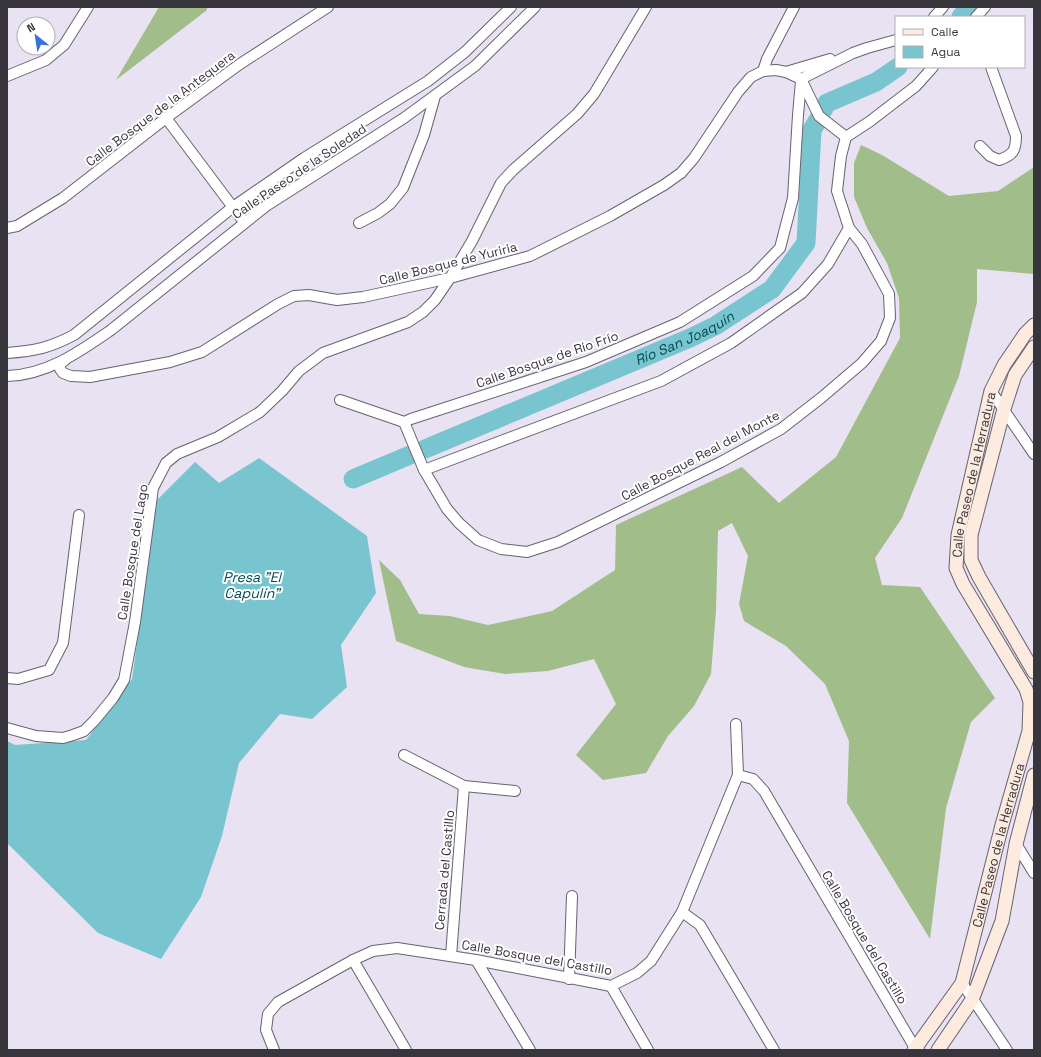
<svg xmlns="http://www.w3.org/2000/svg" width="1041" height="1057" font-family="'Space Grotesk',sans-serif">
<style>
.forest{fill:#a1bd8a}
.water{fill:#79c5cf}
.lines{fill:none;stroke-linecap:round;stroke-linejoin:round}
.river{stroke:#79c5cf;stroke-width:19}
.street-casing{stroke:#676270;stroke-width:12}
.secondary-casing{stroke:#676270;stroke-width:15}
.street{stroke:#fff;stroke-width:10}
.secondary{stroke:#fcebde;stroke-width:13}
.labels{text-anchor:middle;stroke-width:4;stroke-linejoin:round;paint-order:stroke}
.street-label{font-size:13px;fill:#38363d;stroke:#fff}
.water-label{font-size:14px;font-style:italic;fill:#004a51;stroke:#fff}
</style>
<rect width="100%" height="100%" fill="#e8e2f3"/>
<g class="forest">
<path d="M159,7h48v3l-91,70z"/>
<path d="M861,145l21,10 67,41 49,-5 36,-24v107l-57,-5v33l-18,74 -57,142 -27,40 7,27 38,2 75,111 -24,24 -25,86 -16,131 -83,-136 2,-62 -24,-57 -39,-38 -42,-25 -5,-17 9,-48 -16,-33 -14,8 -2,79 -5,64 -17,32 -26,30 -22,37 -43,7 -27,-25 40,-51 -22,-45 -46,12 -43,3 -41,-7 -68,-26 -17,-81 21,20 19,34 31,2 38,9 64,-14 63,-41 1,-45 126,-58 37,36 57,-46 64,-119 -1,-40 -12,-35 -20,-35 -13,-31v-34z"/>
</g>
<path class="water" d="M259,458l108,78 9,57 -35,52 6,42 -35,32 -32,-5 -41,49 -17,73 -21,61 -40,62 -63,-26 -91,-90v-102l8,4 71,-5 46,-61 25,-179 38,-38 24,21z"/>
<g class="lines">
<g class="river">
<path d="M961,17l8,-10"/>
<path d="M821,113l6,-10 49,-21 22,-15"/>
<path id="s1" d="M425,449l265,-111 25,-12 57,-37 34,-46 6,-113 6,-10"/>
<path d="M353,479l57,-24"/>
</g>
<g class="street-casing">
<g id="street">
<path d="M934,17l9,-10"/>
<path d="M976,17l9,-10"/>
<path d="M763,71l4,-12 27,-52"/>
<path d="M786,72l44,-13"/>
<path d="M7,76l39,-16 18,-15 24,-38"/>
<path d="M801,79l52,-26 14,-5 29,-8"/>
<path d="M166,118l78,104"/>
<path d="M846,137l23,-15 47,-36 17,-19"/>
<path d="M980,146l10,10 9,4c14,-5 17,-9 17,-24l-25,-69"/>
<path d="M359,223l19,-10 12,-9 13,-16 21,-53 11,-39"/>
<path d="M7,228l10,-2 46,-28 103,-80 74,-54 88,-57"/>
<path d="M7,353c28,-2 42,-5 67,-18l159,-128 71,-49 124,-77 37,-29 46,-45"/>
<path d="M65,360l-5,4v5l3,4 8,3 19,1 80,-15 32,-10 76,-48 16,-8 15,-1 28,5 26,-3 87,-19 80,-22 80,-40 54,-31 17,-12 13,-15 44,-66 13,-15 12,-6 13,-1 10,2 15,7"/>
<path d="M7,376c40,-1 72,-24 104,-46l155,-124 138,-88 71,-52 60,-59"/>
<path d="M991,391l43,63"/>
<path d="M340,400l64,22 7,-3 175,-57 94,-40 73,-46 27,-28 13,-50 5,-83 3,-34"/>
<path d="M404,422l20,48 23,39 12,14 19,17 23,9 26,3 31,-10 163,-80 60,-33 40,-31 41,-35 19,-22 9,-23 -1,-24 -27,-50 -13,-16 -12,-37 4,-35 5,-19 -27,-21 -18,-37"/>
<path d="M424,470l237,-89 70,-38 71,-50 26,-29 21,-36"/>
<path d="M7,678l11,1 31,-9 14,-27 16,-128"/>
<path d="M7,728l29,8 27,2 10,-3 11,-4 10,-10 19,-23 11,-18 11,-58 18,-134 13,-25 11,-9 41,-17 42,-25 22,-21 17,-20 24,-18 85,-31 15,-10 12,-12 15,-22 22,-37 29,-58 12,-13 64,-56 17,-20 52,-87"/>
<path d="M404,755l60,31 51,5"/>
<path d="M738,775l15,4 11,12 151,257 4,2"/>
<path d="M1016,844l18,29"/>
<path d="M682,912l18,13 74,125"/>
<path d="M451,956l13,-170"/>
<path d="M353,960l53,90"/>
<path d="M476,960l54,90"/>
<path d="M569,979l3,-83"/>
<path d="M962,983l45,67"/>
<path d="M611,986l37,64"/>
<path d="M274,1050l-8,-20 2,-16 10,-12 75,-42 20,-9 24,-3 79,12 135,26 26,-13 14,-12 31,-49 56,-137 -2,-51"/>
</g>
</g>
<g class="secondary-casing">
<g id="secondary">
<path d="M1034,347l-19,28 -11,34 -33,126v25l8,17 55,95"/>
<path id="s2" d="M914,1050l48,-67 40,-158 27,-94 1,-29 -4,-13 -63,-105 -7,-16 2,-33 33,-144 13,-26 21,-31 9,-9"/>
<path d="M938,1050l34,-50 30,-79 14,-77 18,-69"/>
</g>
</g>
<use href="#street" class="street"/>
<use href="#secondary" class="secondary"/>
</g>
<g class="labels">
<g class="street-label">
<text transform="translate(160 108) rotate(-37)" y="5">Calle Bosque de la Antequera</text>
<text transform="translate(299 171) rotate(-34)" y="5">Calle Paseo de la Soledad</text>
<text transform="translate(448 263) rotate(-14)" y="5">Calle Bosque de Yuriria</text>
<text transform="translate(547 359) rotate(-19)" y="5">Calle Bosque de Río Frío</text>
<text transform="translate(700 455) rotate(-28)" y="5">Calle Bosque Real del Monte</text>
<text dy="5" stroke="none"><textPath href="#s2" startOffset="621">Calle Paseo de la Herradura</textPath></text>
<text transform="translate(132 552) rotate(-81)" y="5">Calle Bosque del Lago</text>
<text dy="5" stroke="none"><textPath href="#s2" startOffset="225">Calle Paseo de la Herradura</textPath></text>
<text transform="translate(444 870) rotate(-85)" y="5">Cerrada del Castillo</text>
<text transform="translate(865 937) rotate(59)" y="5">Calle Bosque del Castillo</text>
<text transform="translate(537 957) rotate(10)" y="5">Calle Bosque del Castillo</text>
</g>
<g class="water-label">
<text dy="5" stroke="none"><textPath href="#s1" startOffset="282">Río San Joaquín</textPath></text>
<text x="252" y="582">Presa "El<tspan x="252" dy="16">Capulín"</tspan></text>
</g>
</g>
<rect width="1041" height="1057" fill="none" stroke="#38363d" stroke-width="16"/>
<rect x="895" y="16" width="130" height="52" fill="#ffffff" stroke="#afafb1"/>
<rect x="903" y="29" width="20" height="6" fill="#fcebde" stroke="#afafb1"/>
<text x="931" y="36" font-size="12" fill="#38363d">Calle</text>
<rect x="903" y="46" width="20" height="12" fill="#79c5cf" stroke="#afafb1"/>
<text x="931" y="56" font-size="12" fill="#38363d">Agua</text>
<g transform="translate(36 36) rotate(330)"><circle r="19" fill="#ffffff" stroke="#afafb1"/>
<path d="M0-3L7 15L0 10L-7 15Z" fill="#3572e1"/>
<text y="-6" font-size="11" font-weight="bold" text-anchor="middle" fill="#38363d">N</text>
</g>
</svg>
